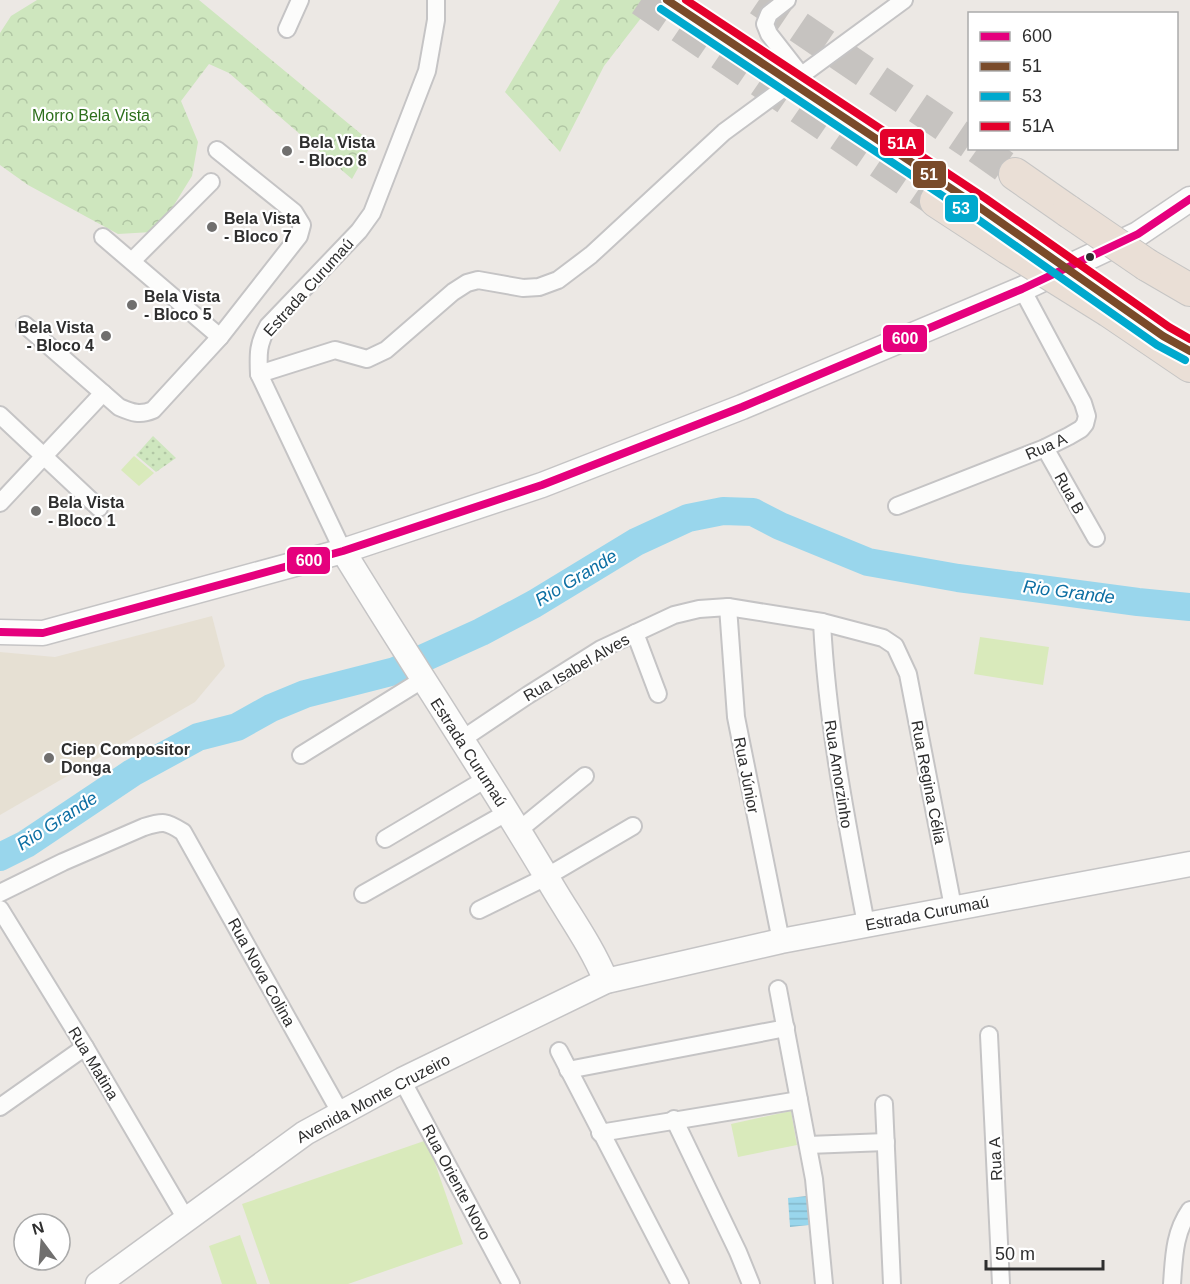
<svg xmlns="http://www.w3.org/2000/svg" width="1190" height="1284" font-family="Arial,sans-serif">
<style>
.education{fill:#e6e0d3}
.forest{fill:url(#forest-crowns)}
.park{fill:url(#park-dots)}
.pitch{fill:#d9eabb}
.water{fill:url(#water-rules)}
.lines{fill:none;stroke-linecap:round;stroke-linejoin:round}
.river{stroke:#99d6ec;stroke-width:28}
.highway-tunnel{stroke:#c6c3c0;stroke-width:32;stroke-dasharray:32 16;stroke-linecap:butt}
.street-casing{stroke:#c5c4c5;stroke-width:20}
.secondary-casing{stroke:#c5c4c5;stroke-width:27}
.highway-casing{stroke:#c6c5c4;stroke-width:34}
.street{stroke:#fcfcfb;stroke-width:16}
.secondary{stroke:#fcfcfb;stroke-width:24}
.highway{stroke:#eadfd6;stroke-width:32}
.highway-bridge-casing{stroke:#c6c5c4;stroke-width:34;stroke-linecap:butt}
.highway-bridge{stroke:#eadfd6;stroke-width:32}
.bus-1-casing{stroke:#fff;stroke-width:12}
.bus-2-casing{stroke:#fff;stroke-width:12}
.bus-3-casing{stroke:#fff;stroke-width:12}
.bus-4-casing{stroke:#fff;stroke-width:12}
.bus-1{stroke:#e5007d;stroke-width:8}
.bus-2{stroke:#7a4b2a;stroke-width:8}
.bus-3{stroke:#00a9ce;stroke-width:8}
.bus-4{stroke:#e4002b;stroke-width:8}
.poi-dot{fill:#706f6e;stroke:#fff;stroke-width:2}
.bus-dot{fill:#2e2e2e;stroke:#fff;stroke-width:2}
.labels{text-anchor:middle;stroke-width:4.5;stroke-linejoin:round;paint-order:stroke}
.park-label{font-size:16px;fill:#2c6e1b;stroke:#fff}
.poi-label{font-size:16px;font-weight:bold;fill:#2e2e2e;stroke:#fff;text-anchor:start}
.street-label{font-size:16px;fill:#2e2e2e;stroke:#fff}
.water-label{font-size:18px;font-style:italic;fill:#0d6fa3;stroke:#fff}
.line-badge{stroke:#fff;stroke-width:2}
.badge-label{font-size:16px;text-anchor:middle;font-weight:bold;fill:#fff}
</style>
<defs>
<pattern id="forest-crowns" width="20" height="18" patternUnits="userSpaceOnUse" patternTransform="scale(1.5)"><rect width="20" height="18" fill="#cee6be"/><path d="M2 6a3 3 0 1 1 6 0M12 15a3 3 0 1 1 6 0" fill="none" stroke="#b1c6a4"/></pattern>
<pattern id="park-dots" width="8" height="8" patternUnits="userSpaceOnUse" patternTransform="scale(1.5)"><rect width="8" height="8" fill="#cee6be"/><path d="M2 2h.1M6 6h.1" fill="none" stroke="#b1c6a4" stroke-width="1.8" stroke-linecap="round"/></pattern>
<pattern id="water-rules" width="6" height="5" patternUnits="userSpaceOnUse" patternTransform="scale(1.5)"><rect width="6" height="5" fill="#99d6ec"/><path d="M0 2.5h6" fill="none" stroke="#84b8cb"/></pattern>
</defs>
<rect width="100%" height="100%" fill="#ece8e4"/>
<path class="education" d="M212,616l13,50 -30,36 -195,113v-163l55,5z"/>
<g class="forest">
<path d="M37,0h162l173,143 -20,36 -123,-106 -20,-9 -28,37 17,41 -6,34 -18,29 -22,27 -34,2 -90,-49 -28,-20v-132l11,-17z"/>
<path d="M560,0h95l-51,66 -44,86 -55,-60z"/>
</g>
<path class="park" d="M153,436l23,22 -20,14 -20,-17z"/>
<g class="pitch">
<path d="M134,456l20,17 -15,13 -18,-16z"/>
<path d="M980,637l69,10 -6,38 -69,-11z"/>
<path d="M791,1111l6,34 -59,12 -7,-33z"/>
<path d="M427,1140l36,104 -115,40h-78l-28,-80z"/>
<path d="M240,1235l17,49h-35l-13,-38z"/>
</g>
<path class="water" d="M807,1196l2,29 -19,2 -2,-29z"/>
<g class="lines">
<path class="river" d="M0,857l26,-13 106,-71 66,-36 39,-10 34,-19 34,-14 90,-23 86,-39 53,-28 102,-62 52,-24 35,-7 30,1 27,14 88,36 90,16 180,24 52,5"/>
<g class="highway-tunnel">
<path d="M641,0l295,201"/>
<path d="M759,0l211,143"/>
<path d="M978,148l37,26"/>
</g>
<g class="street-casing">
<g id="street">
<path d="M787,0l-18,14 -4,10 4,10 32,41"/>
<path d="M287,29l13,-29"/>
<path d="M103,237l117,100"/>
<path d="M132,261l79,-79"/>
<path d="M25,325l94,82c12,5 20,9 34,3l67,-73 79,-101 3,-11 -8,-13 -77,-62"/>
<path d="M259,374l76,-24 32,9 19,-9 67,-58 14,-9 11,-3 45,8 16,-1 19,-7 33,-25 133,-123 180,-132"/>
<path d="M0,415l99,93"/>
<path d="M1045,448l51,90"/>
<path d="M0,503l103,-110"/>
<path d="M897,506l148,-58 24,-12 12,-7 4,-5 2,-8 -4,-13 -61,-114"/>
<path d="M343,551l-84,-177c-1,-21 -1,-30 9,-48l91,-95 13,-18 55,-142 9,-51v-20"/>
<path d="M728,607l8,110 45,224"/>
<path d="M822,622c5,102 25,202 44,302"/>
<path d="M635,633l23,61"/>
<path d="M461,740l67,-45 73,-46 73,-34 25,-6 29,-2 94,15 61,16 12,8 13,28 45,233"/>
<path d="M301,755l121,-75"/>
<path d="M519,830l66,-54"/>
<path d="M385,839l101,-60"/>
<path d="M0,893l63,-31 81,-35c19,-6 22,-6 39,5l157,280"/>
<path d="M363,894l145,-82"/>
<path d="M0,909l85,138 101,172"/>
<path d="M479,910l67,-33 87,-51"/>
<path d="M778,989l36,190 10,105"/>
<path d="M989,1035l12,249"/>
<path d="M559,1051l121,233"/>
<path d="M568,1070l218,-42"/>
<path d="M402,1080l109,204"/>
<path d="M884,1104l8,180"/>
<path d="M0,1107l85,-60"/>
<path d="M674,1119l64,133 13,32"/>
<path d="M600,1133l199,-33"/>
<path d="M808,1145l78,-3"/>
<path d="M1172,1284c2,-27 2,-51 18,-74"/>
</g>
</g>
<g class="secondary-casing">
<g id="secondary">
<path d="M343,551c66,108 137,214 202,323 20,36 45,68 61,107"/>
<path d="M0,632l43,1 300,-82 199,-66 200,-78 280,-118 116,-55 52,-35"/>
<path d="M98,1284l207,-151 97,-53 204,-99 175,-40 409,-77"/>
</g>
</g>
<g class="highway-casing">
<g id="highway">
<path d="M1015,174l53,37"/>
<path d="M936,201l72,47"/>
<path d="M1147,265l43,25"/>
<path d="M1109,311l81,55"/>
</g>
</g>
<use href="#street" class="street"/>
<use href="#secondary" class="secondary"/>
<use href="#highway" class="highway"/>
<g class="highway-bridge-casing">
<g id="highway-bridge">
<path d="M1068,211l79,54"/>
<path d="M1008,248l101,63"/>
</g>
</g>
<use href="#highway-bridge" class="highway-bridge"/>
<g class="bus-1-casing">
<path id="bus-1" d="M0,632l43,1 300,-82 199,-66 200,-78 280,-118 116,-55 52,-35"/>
</g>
<g class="bus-2-casing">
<path id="bus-2" d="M667,0l312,207 184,129 27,15"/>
</g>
<g class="bus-3-casing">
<path id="bus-3" d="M661,9l312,207 184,129 28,15"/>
</g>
<g class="bus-4-casing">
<path id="bus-4" d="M686,0l299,198 184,129 21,12"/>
</g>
<use href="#bus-1" class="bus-1"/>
<use href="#bus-2" class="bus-2"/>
<use href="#bus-3" class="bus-3"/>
<use href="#bus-4" class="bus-4"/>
</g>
<g class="poi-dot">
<circle cx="287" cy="151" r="6"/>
<circle cx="212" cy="227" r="6"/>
<circle cx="132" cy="305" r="6"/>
<circle cx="106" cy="336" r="6"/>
<circle cx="36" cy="511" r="6"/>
<circle cx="49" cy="758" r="6"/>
</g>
<circle class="bus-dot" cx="1090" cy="257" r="5"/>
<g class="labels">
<g class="park-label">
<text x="91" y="121">Morro Bela Vista</text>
</g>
<g class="poi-label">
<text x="299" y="148">Bela Vista<tspan x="299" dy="18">- Bloco 8</tspan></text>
<text x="224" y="224">Bela Vista<tspan x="224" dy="18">- Bloco 7</tspan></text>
<text x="144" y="302">Bela Vista<tspan x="144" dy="18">- Bloco 5</tspan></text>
<text x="94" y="333" text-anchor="end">Bela Vista<tspan x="94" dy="18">- Bloco 4</tspan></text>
<text x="48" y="508">Bela Vista<tspan x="48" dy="18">- Bloco 1</tspan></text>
<text x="61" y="755">Ciep Compositor<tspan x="61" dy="18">Donga</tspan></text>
</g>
<g class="street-label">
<text transform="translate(308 287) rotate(-48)" y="6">Estrada Curumaú</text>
<text transform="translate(1046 446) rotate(-24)" y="6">Rua A</text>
<text transform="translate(1070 493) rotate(61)" y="6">Rua B</text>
<text transform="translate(576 667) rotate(-30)" y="6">Rua Isabel Alves</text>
<text transform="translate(469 752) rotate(57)" y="6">Estrada Curumaú</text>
<text transform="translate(839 774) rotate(81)" y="6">Rua Amorzinho</text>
<text transform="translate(747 775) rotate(79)" y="6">Rua Júnior</text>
<text transform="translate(929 782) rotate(79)" y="6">Rua Regina Célia</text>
<text transform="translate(927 913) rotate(-11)" y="6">Estrada Curumaú</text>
<text transform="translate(262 972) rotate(61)" y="6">Rua Nova Colina</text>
<text transform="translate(94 1063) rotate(59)" y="6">Rua Matina</text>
<text transform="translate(373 1098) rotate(-28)" y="6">Avenida Monte Cruzeiro</text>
<text transform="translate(995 1159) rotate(-93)" y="6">Rua A</text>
<text transform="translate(457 1182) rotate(62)" y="6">Rua Oriente Novo</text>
</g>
<g class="water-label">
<text transform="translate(576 578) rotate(-31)" y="6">Rio Grande</text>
<text transform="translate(1069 592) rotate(7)" y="6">Rio Grande</text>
<text transform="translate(57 821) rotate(-33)" y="6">Rio Grande</text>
</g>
</g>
<g class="line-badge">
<rect x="879" y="128" width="46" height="29" rx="6" fill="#e4002b"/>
<rect x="912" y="160" width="35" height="29" rx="6" fill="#7a4b2a"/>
<rect x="944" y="194" width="35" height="29" rx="6" fill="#00a9ce"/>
<rect x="882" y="324" width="46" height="29" rx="6" fill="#e5007d"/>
<rect x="286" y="546" width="45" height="29" rx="6" fill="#e5007d"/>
</g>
<g class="badge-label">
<text x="902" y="149">51A</text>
<text x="929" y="180">51</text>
<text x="961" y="214">53</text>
<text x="905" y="344">600</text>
<text x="309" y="566">600</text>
</g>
<rect x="968" y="12" width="210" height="138" fill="#ffffff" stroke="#ababab" stroke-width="1.5"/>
<rect x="980" y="32" width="30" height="9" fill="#e5007d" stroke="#ababab" stroke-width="1.5"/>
<text x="1022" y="42" font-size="18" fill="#2e2e2e">600</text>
<rect x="980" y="62" width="30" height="9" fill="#7a4b2a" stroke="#ababab" stroke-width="1.5"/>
<text x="1022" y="72" font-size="18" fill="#2e2e2e">51</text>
<rect x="980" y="92" width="30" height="9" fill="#00a9ce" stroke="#ababab" stroke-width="1.5"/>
<text x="1022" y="102" font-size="18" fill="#2e2e2e">53</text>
<rect x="980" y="122" width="30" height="9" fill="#e4002b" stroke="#ababab" stroke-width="1.5"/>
<text x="1022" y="132" font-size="18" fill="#2e2e2e">51A</text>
<g transform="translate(42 1242) rotate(344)"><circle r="28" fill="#ffffff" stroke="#ababab" stroke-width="1.5"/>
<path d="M0-4.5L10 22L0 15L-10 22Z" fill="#706f6e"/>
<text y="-9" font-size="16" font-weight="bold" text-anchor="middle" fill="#2e2e2e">N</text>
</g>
<path d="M986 1260v9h117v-9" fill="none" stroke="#2e2e2e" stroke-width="3"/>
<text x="995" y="1260" font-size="18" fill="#2e2e2e" stroke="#ffffff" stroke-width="4.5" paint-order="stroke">50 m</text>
</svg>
